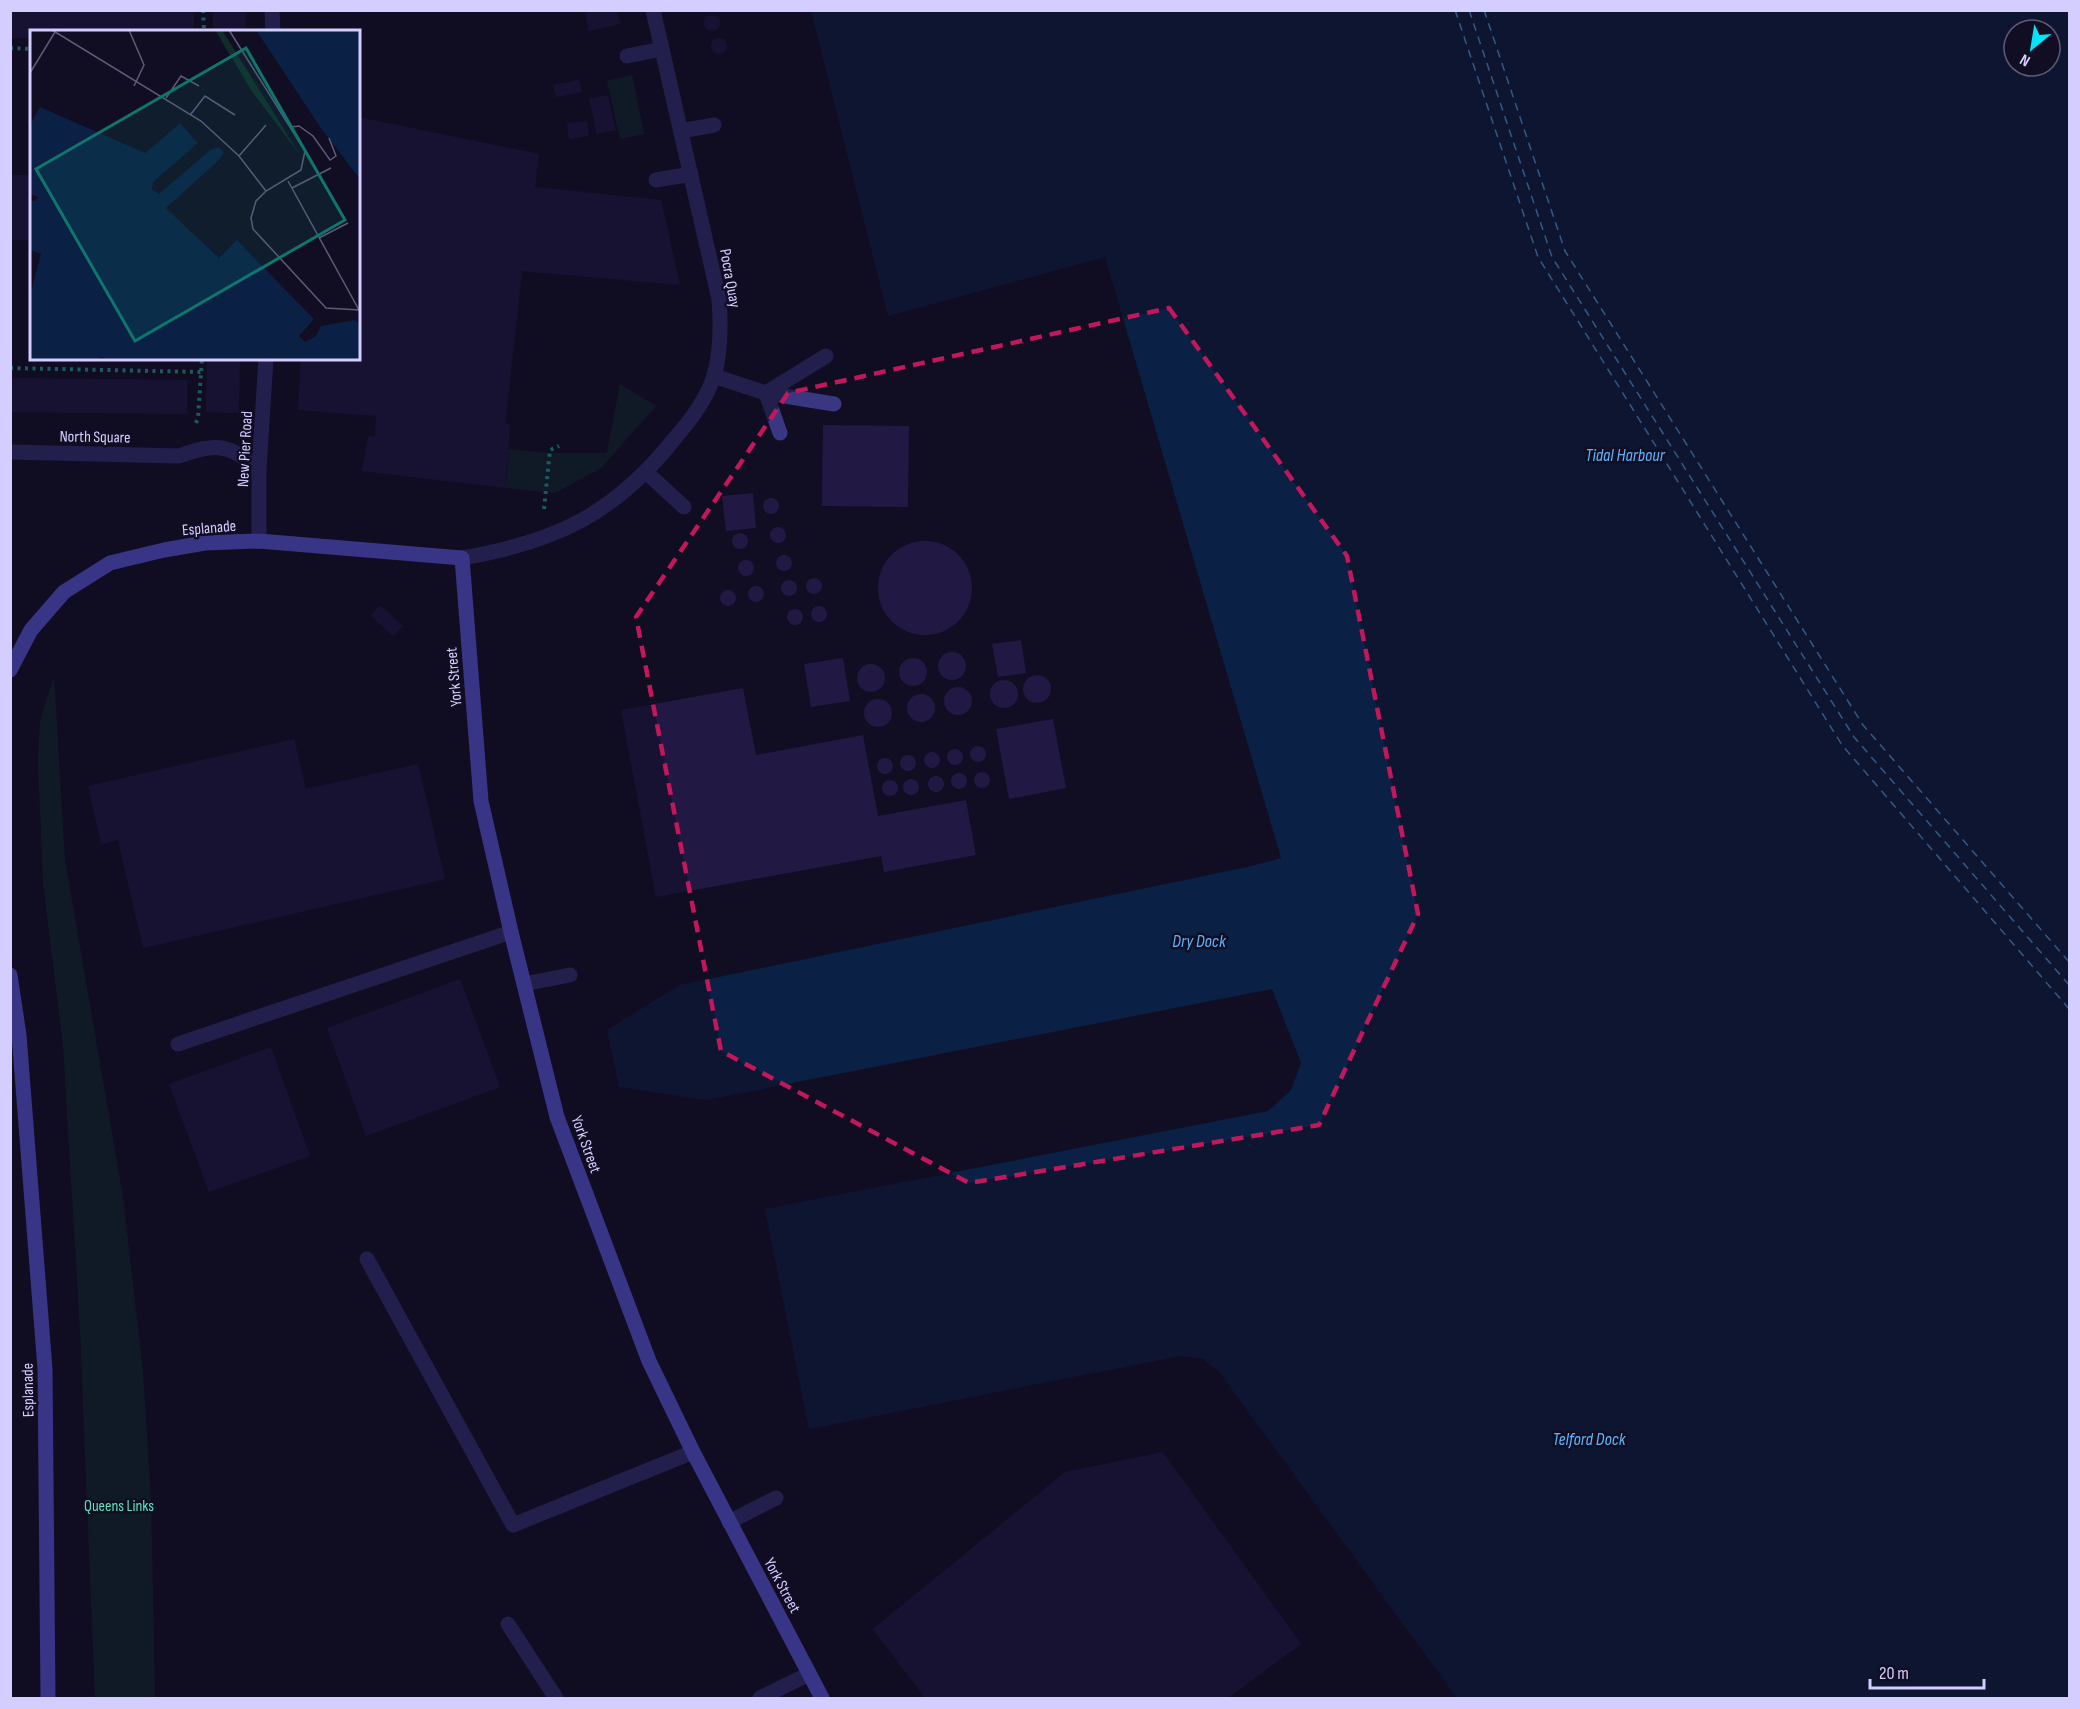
<svg xmlns="http://www.w3.org/2000/svg" width="2080" height="1709" font-family="'Sofia Sans Condensed',sans-serif">
<style>
.green{fill:#102c2b}
.water{fill:#0a2044;fill-rule:evenodd}
.lines{fill:none;stroke-linecap:round;stroke-linejoin:round}
.ferry{stroke:#5cb5ff;stroke-width:1.5;stroke-dasharray:8 6;stroke-linecap:butt}
.building{fill:#211944}
.path{stroke:#2cb6ac;stroke-width:4;stroke-dasharray:3 4.5;stroke-linecap:butt}
.lane{stroke:#393782;stroke-width:15}
.street{stroke:#393782;stroke-width:15}
.secondary{stroke:#6865ff;stroke-width:15}
.marked{fill:none;stroke:#c2185b;stroke-width:4.5;stroke-dasharray:12 8;stroke-linejoin:round}
.labels{text-anchor:middle;stroke-width:5;stroke-linejoin:round;paint-order:stroke}
.street-label{font-size:16px;fill:#d3ceff;stroke:#110d22}
.park-label{font-size:16px;fill:#58e1bd;stroke:#110d22}
.water-label{font-size:18px;font-style:italic;fill:#5cb5ff;stroke:#110d22}
.inset-river{fill:none;stroke:#0a2044;stroke-width:3}
.inset-road{fill:none;stroke:#5f5a7a;stroke-width:1.5}
.view{fill:#0f766e;fill-opacity:0.15;stroke:#0f766e;stroke-width:3}
.inset-edge{fill:none;stroke:#d3ceff;stroke-width:3}
</style>
<rect width="100%" height="100%" fill="#110d22"/>
<g class="green">
<path d="M632,75l12,59 -24,5 -13,-58z"/>
<path d="M620,384l36,22 -55,62 -46,25 -49,-5 3,-39 39,4h59z"/>
<path d="M54,676l11,184 58,337 20,174 8,128 4,199h-60l-15,-368 -17,-284 -20,-164 -5,-120 2,-41z"/>
</g>
<path class="water" d="M811,11h1258v1687h-612l-237,-325 -17,-14 -23,-3 -371,73 -44,-220 503,-98 23,-21 10,-27 -29,-74 -566,111 -87,-13 -12,-57 73,-45 567,-118 34,-9 -176,-601 -217,59zM2014,30h36v36h-36z"/>
<g class="lines">
<g class="ferry">
<path d="M1455,10l83,247 304,488 228,265"/>
<path d="M1469,10l83,247 302,480 216,249"/>
<path d="M1484,10l81,241 298,474 207,238"/>
</g>
</g>
<g class="building">
<path d="M10,10h184v22h-162v6h-22z"/>
<path d="M213,10l33,1 -1,21h-32z"/>
<path d="M585,10h32l3,14 -31,7z"/>
<circle cx="712" cy="23" r="8"/>
<circle cx="719" cy="46" r="8"/>
<path d="M579,80l3,12 -26,5 -3,-12z"/>
<path d="M608,95l8,35 -19,4 -8,-35z"/>
<path d="M358,117l181,37 -4,33 126,13 19,85 -158,-14 -17,153h5l-4,64 -144,-17 6,-35 7,1 1,-21 -78,-6 3,-52h57z"/>
<path d="M587,121l2,15 -20,3 -2,-16z"/>
<rect x="10" y="175" width="22" height="65"/>
<path d="M207,358h33l-1,55 -33,-1z"/>
<path d="M10,378l177,2v34l-177,-2z"/>
<path d="M823,425l86,1 -1,81 -86,-1z"/>
<path d="M753,493l3,35 -30,3 -4,-35z"/>
<circle cx="771" cy="506" r="8"/>
<circle cx="778" cy="535" r="8"/>
<circle cx="740" cy="541" r="8"/>
<circle cx="925" cy="588" r="47"/>
<circle cx="784" cy="563" r="8"/>
<circle cx="746" cy="568" r="8"/>
<circle cx="814" cy="586" r="8"/>
<circle cx="789" cy="588" r="8"/>
<circle cx="756" cy="594" r="8"/>
<circle cx="728" cy="598" r="8"/>
<path d="M380,605l23,21 -10,10 -22,-20z"/>
<circle cx="819" cy="614" r="8"/>
<circle cx="795" cy="617" r="8"/>
<path d="M1021,640l5,33 -28,4 -6,-33z"/>
<circle cx="952" cy="666" r="14"/>
<path d="M843,658l7,43 -39,6 -7,-43z"/>
<circle cx="913" cy="672" r="14"/>
<circle cx="871" cy="678" r="14"/>
<circle cx="1037" cy="689" r="14"/>
<circle cx="1004" cy="694" r="14"/>
<circle cx="958" cy="701" r="14"/>
<path d="M743,688l13,67 107,-20 15,81 88,-16 10,55 -92,17 -3,-16 -225,41 -35,-187z"/>
<circle cx="921" cy="708" r="14"/>
<circle cx="878" cy="713" r="14"/>
<path d="M1053,719l13,69 -57,11 -13,-70z"/>
<path d="M294,739l12,50 112,-25 27,115 -302,69 -25,-108 -17,4 -13,-58z"/>
<circle cx="978" cy="754" r="8"/>
<circle cx="955" cy="757" r="8"/>
<circle cx="932" cy="760" r="8"/>
<circle cx="908" cy="763" r="8"/>
<circle cx="885" cy="766" r="8"/>
<circle cx="982" cy="780" r="8"/>
<circle cx="959" cy="781" r="8"/>
<circle cx="936" cy="784" r="8"/>
<circle cx="911" cy="787" r="8"/>
<circle cx="890" cy="788" r="8"/>
<path d="M460,979l40,108 -134,49 -39,-108z"/>
<path d="M271,1047l39,109 -101,36 -40,-108z"/>
<path d="M1163,1452l138,192 -73,54h-303l-52,-69 192,-157z"/>
</g>
<g class="lines">
<g class="path">
<path d="M203,10l1,22"/>
<path d="M10,48l22,1"/>
<path d="M10,368l191,4"/>
<path d="M196,423l2,-5 4,-60"/>
<path d="M544,509l6,-59 9,-4"/>
</g>
<g class="lane">
<path d="M627,56l35,-7"/>
<path d="M681,131l33,-6"/>
<path d="M656,180l35,-6"/>
<path d="M714,376l52,17 68,11"/>
<path d="M780,433l-14,-40 60,-37"/>
<path d="M646,472l38,35"/>
<path d="M524,984l46,-9"/>
<path d="M178,1044l333,-112"/>
<path d="M367,1259l146,266 180,-73"/>
<path d="M729,1522l47,-24"/>
<path d="M508,1624l48,74"/>
<path d="M760,1698l49,-24"/>
</g>
<g class="street">
<path d="M272,10l1,22"/>
<path d="M10,452l169,4c36,-13 51,-13 80,14"/>
<path d="M259,541v-71l7,-112"/>
<path d="M462,558c94,-16 153,-44 213,-120 16,-18 31,-38 39,-62 7,-24 7,-51 5,-77l-66,-289"/>
</g>
<g class="secondary">
<path d="M10,670l21,-40 33,-38 46,-29 54,-13 41,-7 54,-2 203,17 19,243 30,131 46,185 92,244 44,91 129,246"/>
<path d="M10,975l9,60 26,334 3,329"/>
</g>
</g>
<path d="M0 0H2080V1709H0ZM1169,308l178,248 71,358 -99,211 -350,58 -248,-132 -85,-434 152,-224z" fill="#110d22" fill-opacity=".55" fill-rule="evenodd"/>
<path class="marked" d="M1169,308l178,248 71,358 -99,211 -350,58 -248,-132 -85,-434 152,-224z"/>
<g class="labels">
<g class="street-label">
<text transform="translate(731 278) rotate(80)" y="6">Pocra Quay</text>
<text transform="translate(95 436) rotate(1)" y="6">North Square</text>
<text transform="translate(244 449) rotate(-87)" y="6">New Pier Road</text>
<text transform="translate(209 527) rotate(-5)" y="6">Esplanade</text>
<text transform="translate(453 677) rotate(-95)" y="6">York Street</text>
<text transform="translate(587 1144) rotate(70)" y="6">York Street</text>
<text transform="translate(27 1390) rotate(-91)" y="6">Esplanade</text>
<text transform="translate(783 1585) rotate(62)" y="6">York Street</text>
</g>
<g class="park-label">
<text x="119" y="1511">Queens Links</text>
</g>
<g class="water-label">
<text x="1625" y="461">Tidal Harbour</text>
<text x="1199" y="947">Dry Dock</text>
<text x="1589" y="1445">Telford Dock</text>
</g>
</g>
<g transform="translate(30 30)">
<rect width="330" height="330" fill="#110d22"/>
<path d="M185,0h7l78,125 -49,-65z" fill="#102c2b"/>
<path d="M226,0h104v149l-38,-49zM10,77l105,46 35,-30 18,20 -45,39 -1,7 7,5 51,-44 9,-3 5,5 -5,8 -53,48 53,50 18,-18 77,79 -15,17 6,6 10,-5 6,-11 33,-6 6,3v37h-247l-13,-3 -1,3h-69v-65l11,-41 -11,-4v-50l6,1 2,-4 -8,-3v-69z" fill="#0a2044"/>
<path class="inset-river" d="M0,192l86,30 59,32 55,48 58,28M0,194l85,30 59,31 56,49 53,26M0,196l85,29 58,31 57,51 48,23"/>
<path class="inset-road" d="M22,0l149,91 38,35 27,35M99,0l15,35 -10,21M199,0l76,121 -4,19 -35,21 -10,10 -5,17 2,11 73,79 34,2M0,43l25,-41M136,68l15,-22 18,10M161,84l14,-18 30,19M261,97l8,-1 14,10 17,24 6,-4 -7,-18M209,126l27,-31M258,151l71,129M262,158l39,-20M289,208l29,-15"/>
<path class="view" d="M216,18l99,172 -210,121 -99,-172z"/>
<rect width="330" height="330" class="inset-edge"/>
</g>
<rect width="2080" height="1709" fill="none" stroke="#d3ceff" stroke-width="24"/>
<g transform="translate(2032 48) rotate(210)"><circle r="28" fill="#110d22" stroke="#5f5a7a" stroke-width="1.5"/>
<path d="M0-4.5L10 22L0 15L-10 22Z" fill="#00e3f9"/>
<text y="-9" font-size="16" font-weight="bold" text-anchor="middle" fill="#d3ceff">N</text>
</g>
<path d="M1870 1679v9h114v-9" fill="none" stroke="#d3ceff" stroke-width="3"/>
<text x="1879" y="1679" font-size="18" fill="#d3ceff" stroke="#110d22" stroke-width="4.5" paint-order="stroke">20 m</text>
</svg>
